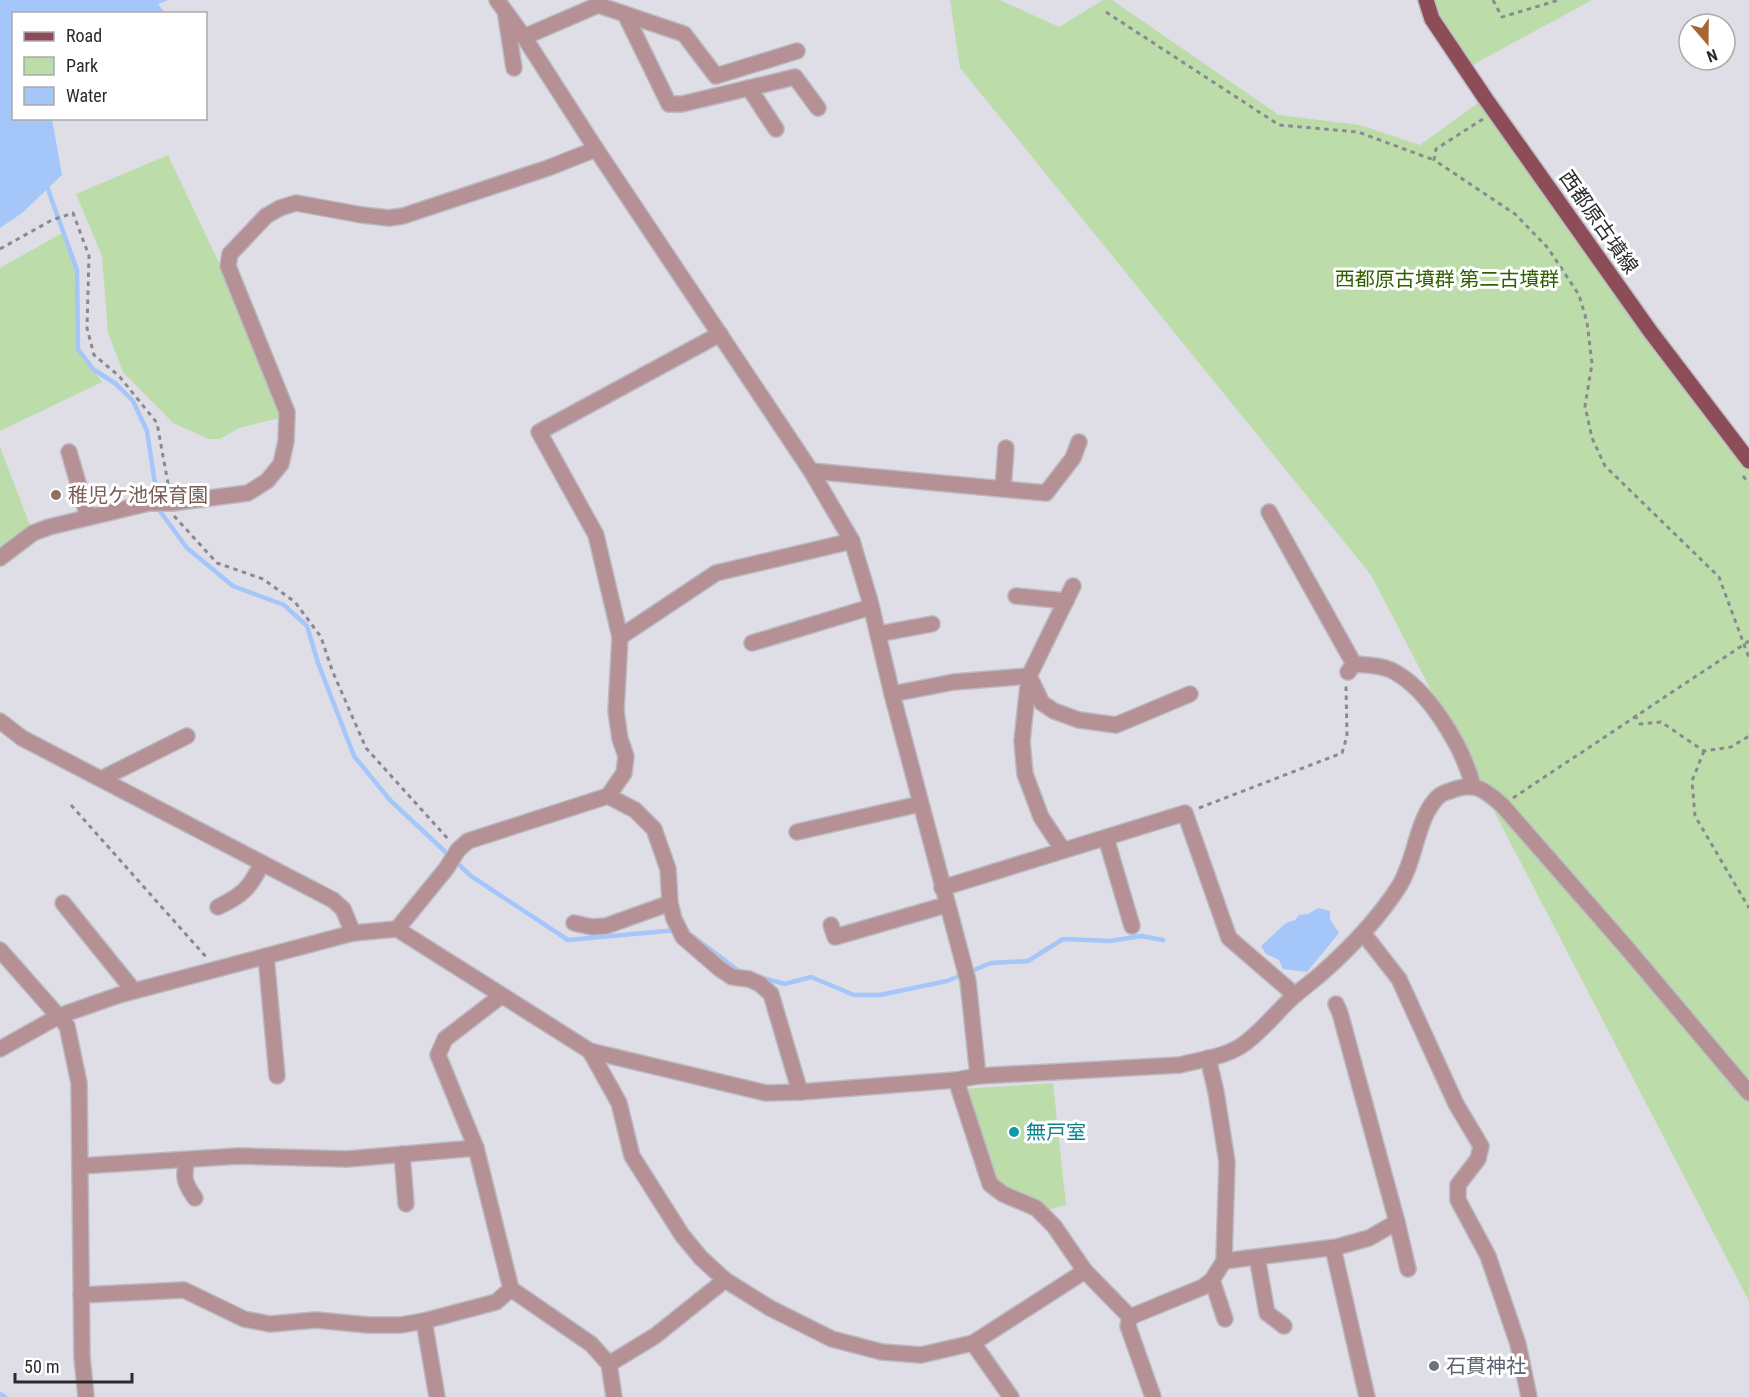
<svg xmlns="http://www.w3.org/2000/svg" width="1749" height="1397" font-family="'Roboto Condensed','Noto Sans JP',sans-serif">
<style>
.green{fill:#bcddaa}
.water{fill:#a5c6f9}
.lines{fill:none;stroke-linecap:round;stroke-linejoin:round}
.stream{stroke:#a5c6f9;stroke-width:4.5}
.minor-casing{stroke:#bbbac2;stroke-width:18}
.major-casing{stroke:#bbbac2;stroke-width:18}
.path{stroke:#8a8990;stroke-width:3;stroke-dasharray:4.5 4.5;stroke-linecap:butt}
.minor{stroke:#b59095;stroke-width:15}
.major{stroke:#8c4d58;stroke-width:15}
.education-dot{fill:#8d6e63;stroke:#fff;stroke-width:2}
.culture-dot{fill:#0f9aa8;stroke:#fff;stroke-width:2}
.worship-dot{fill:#6b7280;stroke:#fff;stroke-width:2}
.labels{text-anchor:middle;stroke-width:6;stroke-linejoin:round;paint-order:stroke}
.street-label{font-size:20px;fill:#2b2a2e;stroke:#fff}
.park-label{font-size:20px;fill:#306100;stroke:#fff}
.education-label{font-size:20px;fill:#785e54;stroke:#fff;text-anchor:start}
.culture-label{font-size:20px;fill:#0d838f;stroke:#fff;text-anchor:start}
.worship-label{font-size:20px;fill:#5b616d;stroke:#fff;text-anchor:start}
</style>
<rect width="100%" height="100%" fill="#dfdee7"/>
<g class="green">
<path d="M950,0h50l59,27 44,-27h9l167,115 81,10 60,20 65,-47 264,363v840l-378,-726 -411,-507z"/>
<path d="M1426,0h166l-127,69z"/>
<path d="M168,155l53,112 59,151 -41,10 -19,11h-11l-36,-16 -50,-51 -15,-39 -6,-77 -26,-62z"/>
<path d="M64,232l13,38 1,79 24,33 -102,49v-163z"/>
<path d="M0,447l33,86 -33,22z"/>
<path d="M1053,1083l13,122 -19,5 -52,-28 -31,-93z"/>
</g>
<g class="water">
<path d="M0,0h168l-10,4 7,9 -151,1v104l38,1 10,56 -40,38 -22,15z"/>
<path d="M1318,908l12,3v8l9,14 -32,39 -24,-3 -4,-9 -13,-6 -5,-8 25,-23 9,-3 4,-5 9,-1z"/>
</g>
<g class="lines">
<g class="stream">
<path d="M46,184l31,86 1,79 15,20 23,15 17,17 14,30 12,79 28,38 46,38 51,19 23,21 11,37 36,93 36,44 81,76 97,64 109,-10"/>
<path d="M694,937l46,35"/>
<path d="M760,977l25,7 26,-7 43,18h26l67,-14 44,-18 37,-2 35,-22 47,2 31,-5 22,4"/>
<path d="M0,1394l5,3"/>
</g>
<g class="minor-casing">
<g id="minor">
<path d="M497,0l27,37 72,112 215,322 41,70 18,60 22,93 76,287 10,95"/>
<path d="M625,14l44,90h13l113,-27 23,31"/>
<path d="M506,16l8,52"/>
<path d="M524,37l74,-32 86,29 32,42 81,-25"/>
<path d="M749,88l27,41"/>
<path d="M69,452l19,65"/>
<path d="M811,471l235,22 27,-35 6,-16"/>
<path d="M1003,489l3,-41"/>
<path d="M1269,512l85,152"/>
<path d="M0,558l33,-25 16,-6 100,-24h23l76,-10 19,-12 14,-17 5,-23 1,-29 -59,-146 2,-12 36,-38 14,-8 16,-5 66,12 27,3 14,-2 145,-48 48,-19"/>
<path d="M1016,596l50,5"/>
<path d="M878,634l54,-10"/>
<path d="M620,637l-24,-102 -57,-103 181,-98"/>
<path d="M752,643l119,-36"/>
<path d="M1348,672l6,-8c11,1 26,1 37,6 37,18 72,77 82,116"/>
<path d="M892,694l62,-12 75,-6 13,27 12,8 25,9 37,5 74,-31"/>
<path d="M0,721l22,17 311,162 10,9 10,24"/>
<path d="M101,779l86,-43"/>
<path d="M608,796l27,14 19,19 14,40 2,34 4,16 9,18 37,32 12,8 17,2 11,5 11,10 29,98"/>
<path d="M797,832l123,-28"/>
<path d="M1106,838l26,88"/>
<path d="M1063,850l-22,-33 -16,-43 -3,-33 7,-65 44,-90"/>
<path d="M942,888l243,-75 44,125 66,57"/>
<path d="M63,903l71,88"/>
<path d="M218,907c25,-12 32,-19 44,-44"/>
<path d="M574,923l18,4 14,-1 64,-23"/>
<path d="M831,925l4,12 111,-32"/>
<path d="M397,929l49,-60 12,-19 10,-9 140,-45 16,-23 2,-17 -6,-17 -4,-28 4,-74 96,-64 136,-32"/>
<path d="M1363,933l36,46 57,125 25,42 -3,13 -20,26v15l30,56 30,88 11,53"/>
<path d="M0,950l67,76 12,57 3,274 4,40"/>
<path d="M266,956l11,120"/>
<path d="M501,996l-56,43 -7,16 38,93 35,141 80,55 18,20 5,33"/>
<path d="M0,1049l59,-33 60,-21 234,-62 44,-4 193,122 176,42 34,-1 156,-12 22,-4 202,-11c19,-5 44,-8 61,-19 20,-13 35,-34 53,-50 9,-8 19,-15 28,-23 28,-25 56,-54 76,-85 18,-27 18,-70 40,-91 3,-3 8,-5 12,-6 24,-10 34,-2 52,14l124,142 123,146"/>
<path d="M590,1051l29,52 13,53 50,79 19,23 24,22 45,28 62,31 50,13 39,3 52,-12 38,54"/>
<path d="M1208,1058l8,34 11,70 -3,99 113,-14 32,-9 28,-16 -57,-209 -4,-9"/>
<path d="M956,1080l34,104 13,10 33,14 18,18 31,45 45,46 73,-30 9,-7 12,-19"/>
<path d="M402,1154l4,50"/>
<path d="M187,1160c-4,17 -3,23 8,38"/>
<path d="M80,1166l159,-10 108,3 129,-11"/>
<path d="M1397,1222l11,47"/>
<path d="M1333,1248l34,149"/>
<path d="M1257,1257l10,56 17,13"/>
<path d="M1212,1280l13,39"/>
<path d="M81,1295l103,-5 60,29 26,5 46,-4 52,5h33l23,-4 13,76"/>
<path d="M1130,1317l-2,9 25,71"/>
<path d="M424,1321l72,-19 15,-13"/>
<path d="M973,1343l112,-72"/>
<path d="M609,1364l46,-28 70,-56"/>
</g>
</g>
<g class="major-casing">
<path id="major" d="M1426,0l6,19 53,79 165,233 99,130"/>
</g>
<g class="path">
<path d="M1493,0l9,17 57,-17"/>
<path d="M1106,12l173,113 79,7 76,28"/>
<path d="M1483,119l-47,30 -2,11 81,54 33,34 31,47 8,27 5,42 -7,42 7,32 13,28 114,111 30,81"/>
<path d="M0,249l52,-29 21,-7 16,43 -2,72 7,27 25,21 38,47 12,66"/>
<path d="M1743,476l6,7"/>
<path d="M174,516l43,47 46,16 32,23 26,35 11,33 34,78 82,91"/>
<path d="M1635,715l5,9 21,-2 43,29 27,-4 18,-11"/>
<path d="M1704,751l-12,30 3,35 54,92"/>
<path d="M1513,798l236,-157"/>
<path d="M71,805l136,153"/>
<path d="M1199,808l143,-55 5,-17 -1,-50"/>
</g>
<use href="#minor" class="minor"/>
<use href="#major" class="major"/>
</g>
<circle class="education-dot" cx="56" cy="495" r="6"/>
<circle class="culture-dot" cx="1014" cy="1132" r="6"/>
<circle class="worship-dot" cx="1434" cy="1366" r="6"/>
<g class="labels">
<g class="street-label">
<text transform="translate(1599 222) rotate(55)" y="7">西都原古墳線</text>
</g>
<g class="park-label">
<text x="1447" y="286">西都原古墳群 第二古墳群</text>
</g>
<g class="education-label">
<text x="68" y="502">稚児ケ池保育園</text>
</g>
<g class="culture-label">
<text x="1026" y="1139">無戸室</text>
</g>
<g class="worship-label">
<text x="1446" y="1373">石貫神社</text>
</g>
</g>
<rect x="12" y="12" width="195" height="108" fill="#ffffff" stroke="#aaaaab" stroke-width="1.5"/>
<rect x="24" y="32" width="30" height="9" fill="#8c4d58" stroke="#aaaaab" stroke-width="1.5"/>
<text x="66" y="42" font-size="18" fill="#2b2a2e">Road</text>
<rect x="24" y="57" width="30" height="18" fill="#bcddaa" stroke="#aaaaab" stroke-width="1.5"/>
<text x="66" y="72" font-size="18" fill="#2b2a2e">Park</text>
<rect x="24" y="87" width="30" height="18" fill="#a5c6f9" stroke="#aaaaab" stroke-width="1.5"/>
<text x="66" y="102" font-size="18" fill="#2b2a2e">Water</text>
<g transform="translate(1707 42) rotate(160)"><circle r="28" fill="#ffffff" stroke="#aaaaab" stroke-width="1.5"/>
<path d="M0-4.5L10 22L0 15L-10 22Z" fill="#a86633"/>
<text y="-9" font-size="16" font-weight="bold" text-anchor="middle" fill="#2b2a2e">N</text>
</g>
<path d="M15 1373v9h117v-9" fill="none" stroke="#2b2a2e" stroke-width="3"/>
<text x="24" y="1373" font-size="18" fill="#2b2a2e" stroke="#ffffff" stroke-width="4.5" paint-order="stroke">50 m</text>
</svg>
